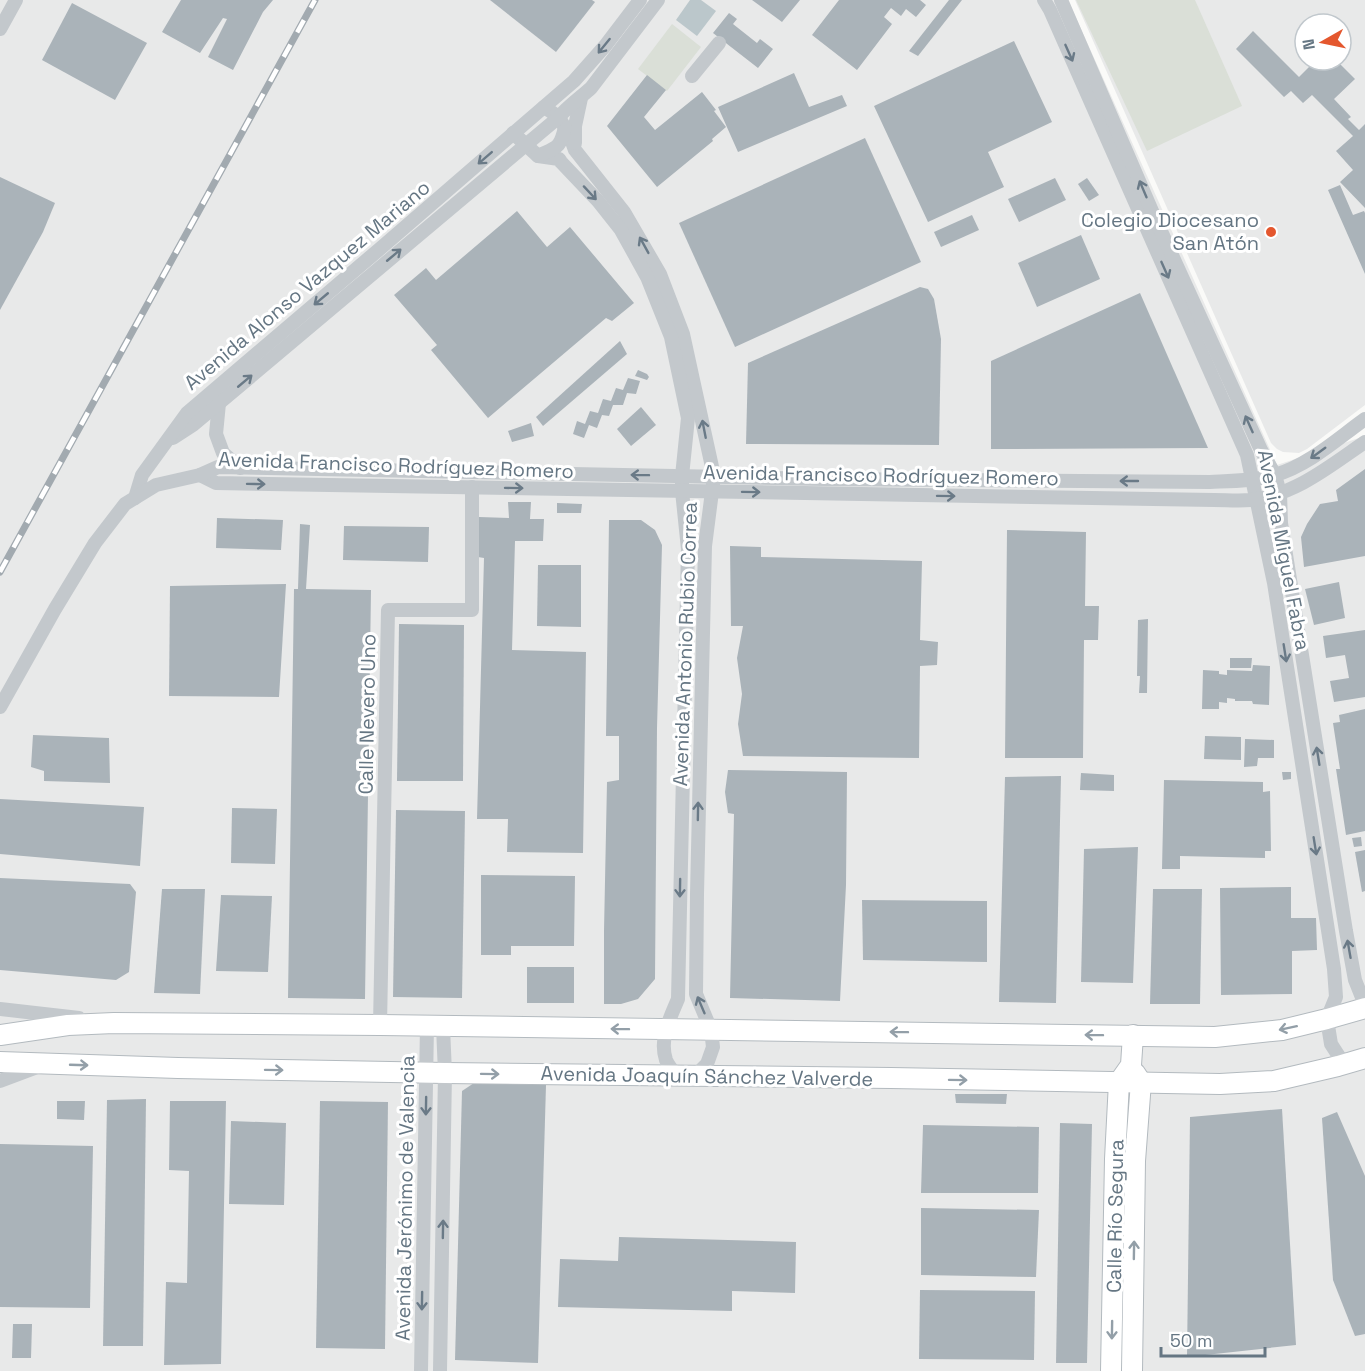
<svg xmlns="http://www.w3.org/2000/svg" width="1365" height="1371" font-family="'Space Grotesk',sans-serif">
<style>
.built{fill:#e8e9e9;fill-rule:evenodd}
.green{fill:#dadfd7}
.water{fill:#bbc7cb}
.building{fill:#aab3b9}
.lines{fill:none;stroke-linecap:round;stroke-linejoin:round}
.secondary-casing{stroke:#b3babf;stroke-width:22}
.street{stroke:#c3c8cc;stroke-width:14}
.secondary{stroke:#fff;stroke-width:20}
.rail-casing{stroke:#a2aab0;stroke-width:7}
.rail{stroke:#fff;stroke-width:4.5;stroke-dasharray:14;stroke-linecap:butt}
.oneway{stroke:#6a7a87}
.oneway2{stroke:#939fa8}
.poi-dot{fill:#e4572e;stroke:#fff;stroke-width:2}
.labels{text-anchor:middle;stroke-width:6;stroke-linejoin:round;paint-order:stroke}
.poi-label{font-size:20px;fill:#657683;stroke:#fff;text-anchor:end}
.street-label{font-size:20px;fill:#657683;stroke:#fff}
</style>
<rect width="100%" height="100%" fill="#fafaf8"/>
<g class="built">
<path d="M0,0h1068l209,465 88,-29v935h-1365z"/>
<path d="M1075,0h290v405l-58,44 -8,4 -16,-1 -6,-3 -6,-6zM1305,24h36v36h-36z"/>
</g>
<g class="green">
<path d="M1076,0h119l47,106 -95,45z"/>
<path d="M672,24l29,23 -34,44 -29,-22z"/>
</g>
<path class="water" d="M690,0h11l15,11 -19,25 -21,-16z"/>
<g class="building">
<path d="M181,0h92l-10,12 -30,58 -25,-13 19,-38 -4,-1 -23,35 -38,-21z"/>
<path d="M490,0h102l3,2 -39,50z"/>
<path d="M752,0h48l-18,22z"/>
<path d="M839,0h81l6,5 -10,12 -10,-8 -5,7 -10,-8 -7,9 8,7 -35,46 -45,-35z"/>
<path d="M949,0h13l-44,56 -9,-5z"/>
<path d="M72,3l75,40 -32,57 -73,-40z"/>
<path d="M729,13l8,6 -4,5 24,19 3,-4 13,10 -15,19 -45,-35z"/>
<path d="M1253,31l46,46 17,-17h20l19,19 -21,20 17,18 -3,2 11,11 6,-6v84l-25,-26 13,-12 -17,-19 17,-15 -41,-41 -9,8 -12,-12 -7,6 -48,-48z"/>
<path d="M1014,41l38,81 -64,30 16,35 -76,35 -54,-116z"/>
<path d="M794,73l15,34 33,-12 5,11 -109,46 -20,-45z"/>
<path d="M647,75l19,15 -22,27 11,13 47,-38 14,18 -2,1 12,16 -14,12 1,2 -56,46 -50,-61z"/>
<path d="M865,138l56,124 -186,85 -56,-124z"/>
<path d="M0,177l55,26 -12,29 -43,78z"/>
<path d="M1055,178l11,22 -47,22 -11,-23z"/>
<path d="M1087,178l12,17 -10,6 -11,-17z"/>
<path d="M1340,185l13,30 11,-4 1,2v61l-37,-84z"/>
<path d="M517,211l30,36 23,-20 64,76 -22,18 -6,-3 -118,100 -57,-68 6,-5 -43,-50 32,-27 10,12z"/>
<path d="M972,215l7,15 -38,17 -7,-15z"/>
<path d="M1081,235l19,44 -63,28 -19,-44z"/>
<path d="M920,287l8,2 6,10 7,40 -2,106 -193,-1 2,-81z"/>
<path d="M1140,293l68,155 -217,1v-88z"/>
<path d="M620,341l7,13 -84,72 -7,-9z"/>
<path d="M638,370l9,4 2,3 -2,3 -12,-4z"/>
<path d="M628,378l12,3 -4,13 -9,-1 -4,12h-10l-4,11 -7,-1 -5,13 -8,-3 -5,13 -11,-4 4,-13 8,3 5,-13 8,2 5,-14 8,2 5,-13 7,2z"/>
<path d="M641,407l15,18 -25,21 -14,-17z"/>
<path d="M531,423l3,13 -22,6 -4,-11z"/>
<path d="M1365,469v87l-61,11 -3,-30 6,-13 13,-20 18,-3 -2,-11z"/>
<path d="M508,502h23l-1,17h14l-1,22h-28l-3,109 74,2 -3,201 -76,-1 1,-33h-31l7,-261 -6,-1 1,-40 30,1z"/>
<path d="M557,503l25,1 -1,9h-24z"/>
<path d="M217,518l66,2 -2,30 -65,-2z"/>
<path d="M609,520h32l14,10 7,15 -5,183 -2,251 -17,20 -17,5h-17v-73l3,-149 12,-2v-44h-13z"/>
<path d="M300,524l10,1 -4,64 65,1 -6,409 -77,-1 6,-409h4z"/>
<path d="M344,526l85,1 -1,35 -85,-2z"/>
<path d="M1007,530l79,2 -1,74h14l-1,34h-14l-1,118h-78z"/>
<path d="M730,546l31,1v10l161,4 -2,79 18,2 -1,23 -17,1 -1,92 -176,-2 -5,-32 4,-30 -5,-36 6,-32h-12z"/>
<path d="M538,565h43v62l-44,-1z"/>
<path d="M1339,582l6,36 -31,7 -9,-36z"/>
<path d="M286,584l-7,113 -110,-1 1,-110z"/>
<path d="M1148,619l-1,74h-8l1,-17h-3l1,-56z"/>
<path d="M399,624l65,1 -1,156h-66z"/>
<path d="M1365,630v67l-31,5 -4,-21 19,-3 -4,-23 -19,3 -3,-22z"/>
<path d="M1230,658h22l-1,10h-21z"/>
<path d="M1253,665l17,1 -1,39 -16,-1 -1,-3h-17v-2l-8,-1v5l-8,-1v7h-17l1,-39 16,1v3l8,1v-5l25,1z"/>
<path d="M1365,709v122l-19,4 -10,-66h4l-7,-46 7,-1 -1,-7z"/>
<path d="M33,735l76,3 1,45 -66,-2v-10l-13,-4z"/>
<path d="M1205,736l36,1v23l-37,-1z"/>
<path d="M1245,739l29,1v18h-16l-1,8 -13,1z"/>
<path d="M728,770l119,2 -1,113 -6,116 -110,-3 4,-184 -6,-1 -3,-21z"/>
<path d="M1282,772h9v7l-8,1z"/>
<path d="M1081,773l33,2v16l-34,-1z"/>
<path d="M1061,776l-5,227 -57,-1 6,-225z"/>
<path d="M1164,780l99,2v10l7,-1 1,60h-6v7l-85,-2v13h-18z"/>
<path d="M0,799l144,8 -4,59 -140,-12z"/>
<path d="M232,808l45,1 -2,55 -44,-1z"/>
<path d="M396,810l69,1 -3,187 -69,-1z"/>
<path d="M1361,837l1,9 -8,1 -2,-9z"/>
<path d="M1138,847l-5,136 -52,-1 3,-133z"/>
<path d="M1365,850v41l-3,1 -7,-40z"/>
<path d="M481,875l94,1 -1,70h-63v9h-30z"/>
<path d="M0,878l130,6 6,8 -7,80 -13,8 -116,-10z"/>
<path d="M1291,887v31h25l1,32 -25,1v43l-71,1 -1,-107z"/>
<path d="M162,889h43l-5,105 -46,-1z"/>
<path d="M1153,889h49l-2,115h-50z"/>
<path d="M221,895l51,1 -4,76 -52,-1z"/>
<path d="M862,900l125,1v61l-124,-2z"/>
<rect x="527" y="967" width="47" height="36"/>
<path d="M474,1083l72,2 -8,278 -83,-3 7,-269z"/>
<path d="M955,1094h52l-1,10 -50,-1z"/>
<path d="M146,1099l-3,247h-40l4,-246z"/>
<path d="M57,1101h28l-1,19 -27,-1z"/>
<path d="M170,1101h56l-5,263 -57,1 2,-83 21,1 2,-112 -20,-1z"/>
<path d="M320,1101l68,1 -3,247 -69,-1z"/>
<path d="M1282,1109l14,236 -109,12 3,-240z"/>
<path d="M1337,1112l28,64v158l-10,2 -22,-56 -11,-162z"/>
<path d="M231,1121l55,2 -2,82 -55,-1z"/>
<path d="M1060,1123l32,1 -5,239h-31z"/>
<path d="M923,1125l116,2 -1,66h-117z"/>
<path d="M0,1144l93,2 -3,162 -90,-1z"/>
<path d="M921,1208l118,2 -3,67 -115,-2z"/>
<path d="M619,1237l177,5 -1,51 -63,-2v20l-174,-4 2,-48 58,2z"/>
<path d="M920,1290l115,1 -1,69 -115,-1z"/>
<path d="M13,1324h19l-1,34h-19z"/>
</g>
<g class="lines">
<g class="secondary-casing">
<g id="secondary">
<path d="M0,1035l68,-10 46,-2 266,2 835,12 67,-7 45,-11 38,-11"/>
<path d="M0,1062l178,6 267,5 446,5 329,6 54,-3 64,-15 27,-8"/>
<path d="M1111,1371l4,-212 4,-77 12,-17 2,-30"/>
<path d="M1132,1371l3,-210 6,-79 -6,-9"/>
</g>
</g>
<g class="street">
<path d="M1044,0l6,10 197,445 27,128 60,386 2,28 -9,22 4,25 9,14 12,4"/>
<path d="M1061,0l94,218 106,232 14,25 5,18 1,30 65,408 9,49 10,25"/>
<path d="M0,29l16,-29"/>
<path d="M692,76l27,-33"/>
<path d="M544,107l15,10 12,22 4,11 49,62 36,62 23,60 31,142 -9,70 -8,348 -1,100 15,36 2,17 -6,17 -12,12"/>
<path d="M513,133l25,23 21,3 2,3 37,39 23,29 26,47 24,60 17,81 -6,58v15l6,58 -10,450c-8,19 -19,40 -12,61 2,5 7,11 11,16"/>
<path d="M575,143v-17l6,-28"/>
<path d="M538,156c19,-9 22,-7 27,-29"/>
<path d="M219,403l-3,31 7,19 17,15"/>
<path d="M173,438l20,-13 366,-308c9,-11 21,-19 32,-29l67,-88"/>
<path d="M200,475l16,8 998,17c12,0 25,1 37,0 44,-5 79,-34 114,-58"/>
<path d="M135,498l7,-23 45,-62 195,-166 192,-166 31,-35 35,-46"/>
<path d="M0,707l55,-98 40,-66 30,-39 31,-19 44,-10 18,-8 606,12 386,3c21,-1 44,-1 65,-7 34,-10 62,-36 90,-56"/>
<path d="M0,1009l79,9"/>
<path d="M380,1025l8,-415h84v-123"/>
<path d="M0,1081l40,-15"/>
<path d="M421,1371l6,-345"/>
<path d="M440,1371l5,-298 -2,-46"/>
</g>
<use href="#secondary" class="secondary"/>
<g class="rail-casing">
<path id="rail" d="M0,572l315,-572"/>
</g>
<use href="#rail" class="rail"/>
</g>
<defs><path id="oneway-shaft" d="M-6 0H5M1.5-3L5.5 0L1.5 3" fill="none" stroke-width="1.6" stroke-linecap="round" stroke-linejoin="round" transform="scale(1.5)"/></defs>
<g class="oneway">
<use href="#oneway-shaft" transform="translate(604 46) rotate(129)"/>
<use href="#oneway-shaft" transform="translate(1069 53) rotate(66)"/>
<use href="#oneway-shaft" transform="translate(485 158) rotate(139)"/>
<use href="#oneway-shaft" transform="translate(1143 189) rotate(-113)"/>
<use href="#oneway-shaft" transform="translate(590 193) rotate(47)"/>
<use href="#oneway-shaft" transform="translate(644 245) rotate(-119)"/>
<use href="#oneway-shaft" transform="translate(394 255) rotate(-40)"/>
<use href="#oneway-shaft" transform="translate(1165 270) rotate(66)"/>
<use href="#oneway-shaft" transform="translate(321 299) rotate(140)"/>
<use href="#oneway-shaft" transform="translate(245 381) rotate(-40)"/>
<use href="#oneway-shaft" transform="translate(1249 424) rotate(-114)"/>
<use href="#oneway-shaft" transform="translate(704 429) rotate(-101)"/>
<use href="#oneway-shaft" transform="translate(1318 453) rotate(144)"/>
<use href="#oneway-shaft" transform="translate(640 475) rotate(-179)"/>
<use href="#oneway-shaft" transform="translate(1129 481) rotate(-180)"/>
<use href="#oneway-shaft" transform="translate(256 484) rotate(1)"/>
<use href="#oneway-shaft" transform="translate(514 488) rotate(1)"/>
<use href="#oneway-shaft" transform="translate(751 492) rotate(1)"/>
<use href="#oneway-shaft" transform="translate(946 496) rotate(1)"/>
<use href="#oneway-shaft" transform="translate(1285 653) rotate(81)"/>
<use href="#oneway-shaft" transform="translate(1318 756) rotate(-99)"/>
<use href="#oneway-shaft" transform="translate(698 811) rotate(-89)"/>
<use href="#oneway-shaft" transform="translate(1315 846) rotate(81)"/>
<use href="#oneway-shaft" transform="translate(680 888) rotate(91)"/>
<use href="#oneway-shaft" transform="translate(1349 949) rotate(-100)"/>
<use href="#oneway-shaft" transform="translate(701 1005) rotate(-113)"/>
<use href="#oneway-shaft" transform="translate(426 1106) rotate(91)"/>
<use href="#oneway-shaft" transform="translate(443 1229) rotate(-89)"/>
<use href="#oneway-shaft" transform="translate(422 1301) rotate(91)"/>
</g>
<g class="oneway2">
<use href="#oneway-shaft" transform="translate(1288 1028) rotate(168)"/>
<use href="#oneway-shaft" transform="translate(620 1029) rotate(-179)"/>
<use href="#oneway-shaft" transform="translate(899 1032) rotate(-179)"/>
<use href="#oneway-shaft" transform="translate(1094 1035) rotate(-179)"/>
<use href="#oneway-shaft" transform="translate(79 1065) rotate(2)"/>
<use href="#oneway-shaft" transform="translate(274 1070) rotate(1)"/>
<use href="#oneway-shaft" transform="translate(490 1074) rotate(1)"/>
<use href="#oneway-shaft" transform="translate(958 1080) rotate(1)"/>
<use href="#oneway-shaft" transform="translate(1134 1250) rotate(-89)"/>
<use href="#oneway-shaft" transform="translate(1112 1330) rotate(91)"/>
</g>
<circle class="poi-dot" cx="1271" cy="232" r="6"/>
<g class="labels">
<g class="poi-label">
<text x="1259" y="227">Colegio Diocesano<tspan x="1259" dy="23">San Atón</tspan></text>
</g>
<g class="street-label">
<text transform="translate(307 285) rotate(-40)" y="7">Avenida Alonso Vazquez Mariano</text>
<text transform="translate(396 465) rotate(2)" y="7">Avenida Francisco Rodríguez Romero</text>
<text transform="translate(881 475) rotate(1)" y="7">Avenida Francisco Rodríguez Romero</text>
<text transform="translate(1284 550) rotate(79)" y="7">Avenida Miguel Fabra</text>
<text transform="translate(685 644) rotate(-88)" y="7">Avenida Antonio Rubio Correa</text>
<text transform="translate(367 714) rotate(-89)" y="7">Calle Nevero Uno</text>
<text transform="translate(707 1076) rotate(1)" y="7">Avenida Joaquín Sánchez Valverde</text>
<text transform="translate(405 1198) rotate(-89)" y="7">Avenida Jerónimo de Valencia</text>
<text transform="translate(1115 1216) rotate(-89)" y="7">Calle Río Segura</text>
</g>
</g>
<g transform="translate(1323 42) rotate(261)"><circle r="28" fill="#ffffff" stroke="#c1c8cd" stroke-width="1.5"/>
<path d="M0-4.5L10 22L0 15L-10 22Z" fill="#e4572e"/>
<text y="-9" font-size="16" font-weight="bold" text-anchor="middle" fill="#657683">N</text>
</g>
<path d="M1161 1347v9h104v-9" fill="none" stroke="#657683" stroke-width="3"/>
<text x="1170" y="1347" font-size="18" fill="#657683" stroke="#ffffff" stroke-width="4.5" paint-order="stroke">50 m</text>
</svg>
